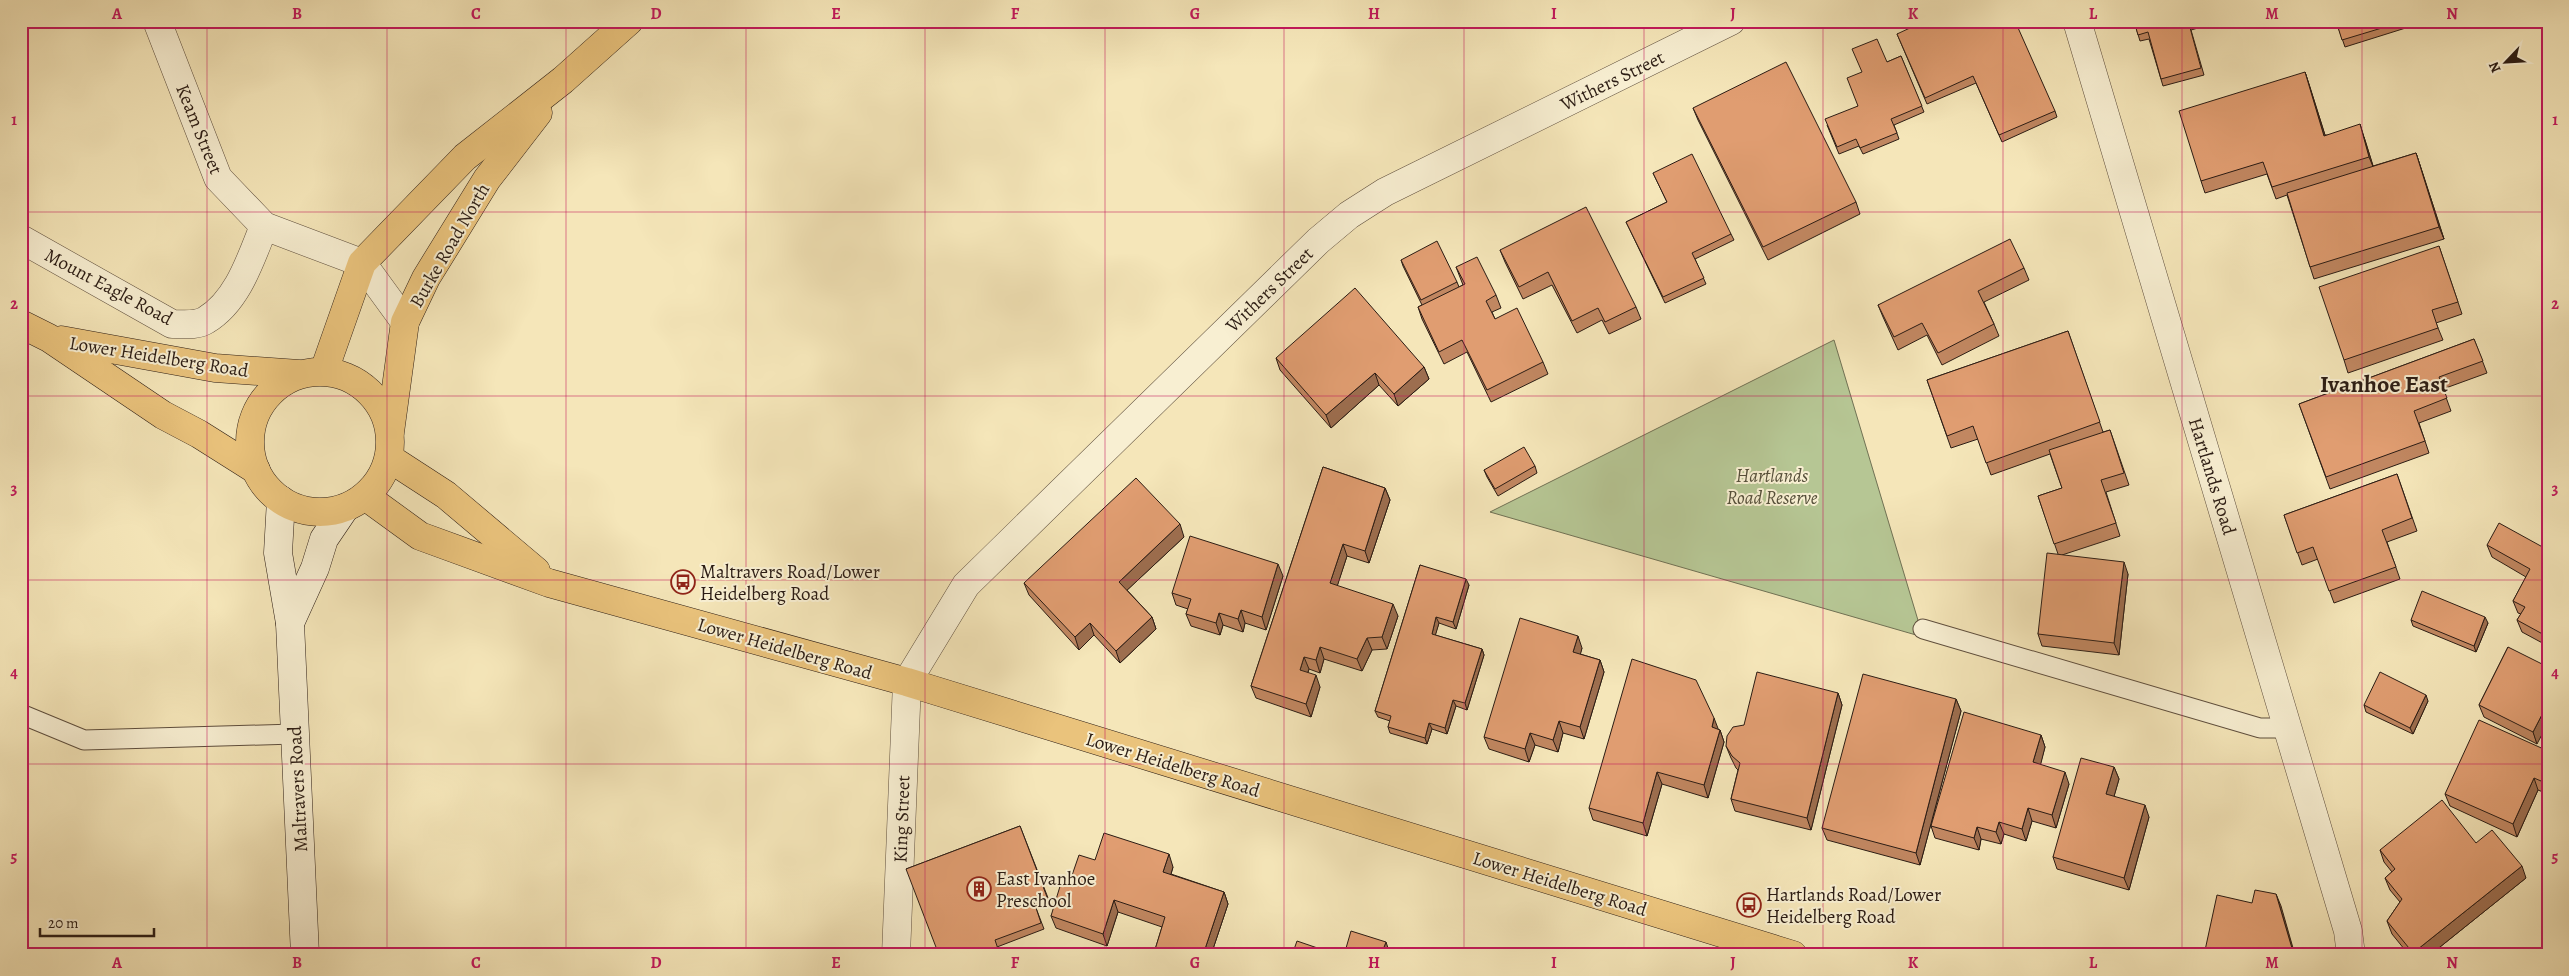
<svg xmlns="http://www.w3.org/2000/svg" width="2569" height="976" font-family="Alegreya,serif">
<style>
.green{fill:#b6c694;stroke:#707154}
.lines{fill:none;stroke-linecap:round;stroke-linejoin:round}
.lane-casing{stroke:#5e4e3d;stroke-width:21}
.street-casing{stroke:#5e4e3d;stroke-width:29}
.secondary-casing{stroke:#2b1c14;stroke-width:29}
.primary-casing{stroke:#2b1c14;stroke-width:29}
.lane{stroke:#f8efd2;stroke-width:19}
.street{stroke:#f8efd2;stroke-width:28}
.secondary{stroke:#f8efd2;stroke-width:28}
.primary{stroke:#eac37c;stroke-width:28}
.wall{fill:#c18761;stroke:#2b1c14}
.shaded-wall{fill:#9d6e4f;stroke:#2b1c14}
.building{fill:#e09d71;stroke:#2b1c14}
.grid{fill:none;stroke:#c2185b;stroke-width:1;stroke-opacity:0.55}
.labels{text-anchor:middle;stroke-width:4;stroke-linejoin:round;paint-order:stroke}
.street-label{font-size:19px;fill:#2b1c14;stroke:#f8efd2}
.park-label{font-size:19px;font-style:italic;fill:#554f3a;stroke:#f8efd2}
.poi-label{font-size:19px;fill:#2b1c14;stroke:#f8efd2;text-anchor:start}
.district-label{font-size:24px;font-weight:bold;fill:#2b1c14;stroke:#f8efd2}
.neatline{fill:none;stroke:#c2185b;stroke-width:2}
.grid-label{font-size:16px;text-anchor:middle;font-weight:bold;fill:#c2185b}
</style>
<rect width="100%" height="100%" fill="#f5e6b9"/>
<filter id="stains"><feTurbulence type="fractalNoise" baseFrequency=".004" numOctaves="4"/><feColorMatrix values="0 0 0 0 .2 0 0 0 0 .09 0 0 0 0 .02 0 0 0 .5 -.17"/></filter>
<radialGradient id="worn" r=".72"><stop offset=".6" stop-color="#630" stop-opacity="0"/><stop offset="1" stop-color="#630" stop-opacity=".3"/></radialGradient>
<path class="green" d="M1834,340l89,297 -433,-125z"/>
<g class="lines">
<g class="lane-casing">
<g id="lane">
<path d="M1923,629l337,99h29"/>
<path d="M21,714l63,26 210,-6"/>
</g>
</g>
<g class="street-casing">
<g id="street">
<path d="M157,21l61,157 46,48 98,37 43,59"/>
<path d="M2077,21l271,910 3,24"/>
<path d="M21,239l151,85c11,0 25,2 34,-4 32,-19 45,-62 58,-94"/>
<path d="M896,955l11,-273 59,-97 352,-344 31,-26 36,-23 346,-171"/>
</g>
</g>
<g class="secondary-casing">
<g id="secondary">
<path d="M281,500l-3,53 12,70 15,332"/>
<path d="M290,623l25,-55 9,-29 21,-31"/>
</g>
</g>
<g class="primary-casing">
<g id="primary">
<path d="M21,324l28,14 114,77 36,19 57,36"/>
<path d="M61,340l154,28 84,6"/>
<path d="M324,371l38,-108 103,-106 98,-77 66,-59"/>
<circle cx="320" cy="442" r="70"/>
<path d="M390,432l15,-110 21,-44 61,-99 51,-66"/>
<path d="M389,458l57,37 90,76"/>
<path d="M365,496l55,40 129,47 358,99 886,273"/>
</g>
</g>
<use href="#lane" class="lane"/>
<use href="#street" class="street"/>
<use href="#secondary" class="secondary"/>
<use href="#primary" class="primary"/>
</g>
<g class="wall">
<path d="M2134,21h70l1,5 -14,4 13,45 -41,11 -14,-47 -9,2z"/>
<path d="M2336,21h92l-83,26z"/>
<path d="M2479,21h11l-9,5z"/>
<path d="M1960,27l95,84 2,6 -55,25 -26,-59 -49,21 -30,-70z"/>
<path d="M1901,56l23,56 -30,13 5,14 -36,15 -4,-8 -20,8 -12,-29 31,-19 29,-44z"/>
<path d="M2305,72l20,63 39,2 9,29 43,-13 28,86 -130,40 -27,-84 -11,4 -9,-25 -62,19 -4,-12z"/>
<path d="M1693,108l163,94 4,12 -92,46 -70,-140z"/>
<path d="M1653,173l78,61 3,6 -39,19 11,25 -41,19 -36,-75 -3,-6 41,-20z"/>
<path d="M2439,246l23,68 -26,9 7,17 -95,33 -4,-13z"/>
<path d="M1500,250l136,57 5,12 -32,15 -7,-14 -25,13 -25,-48 -29,14 -18,-37z"/>
<path d="M1401,260l56,22 2,5 4,-2 -7,-18 40,28 5,13 -9,4 3,7 48,43 5,12 -57,28 -24,-50 -23,12 -22,-45 -4,-12 4,-2 -19,-39z"/>
<path d="M2024,268l5,12 -45,22 10,22 5,12 -57,29 -15,-30 -29,15 -15,-33 -5,-12z"/>
<path d="M2068,331l35,101 7,-2 19,55 -23,7 14,44 -58,19 66,19 -9,81 -77,-9 -4,-12 20,-80 -20,-58 24,-8 -12,-34 -59,21 -13,-36 -27,9 -24,-68z"/>
<path d="M2474,339l13,34 -44,16 8,22 -32,12 10,30 -99,36 -31,-85z"/>
<path d="M1276,358l148,9 5,12 -31,27 -19,-21 -48,43 -51,-58z"/>
<path d="M1535,466l2,7 -39,23 -11,-19 -3,-7z"/>
<path d="M1323,467l62,21 5,12 -21,63 -22,-7 -10,30 61,30 -11,33 -15,1 -10,21 -38,-12 -4,14 -11,-4 -1,4 12,14 -9,30 -55,-19 -5,-12z"/>
<path d="M2397,474l20,57 -30,11 13,37 -66,24 -16,-44 -16,6 -18,-50z"/>
<path d="M1184,537l-57,53 25,27 4,12 -36,34 -26,-28 -15,15 -50,-55 -5,-12z"/>
<path d="M2487,545l61,5v96l-26,-14 -5,-12 4,-6 -3,-1 -5,-12 13,-24 -34,-20z"/>
<path d="M1420,565l49,20 -13,44 -17,-6 -4,12 47,14 2,6 -17,55 -11,-4 -9,28 -15,-5 -5,15 -37,-11 -2,-6 2,-6 -12,-4 -3,-6z"/>
<path d="M1283,576l-17,54 -21,-7 -2,9 -20,-7 -3,10 -29,-9 -5,-12 2,-5 -12,-4 -4,-12z"/>
<path d="M2411,620l77,3 -12,29 -63,-26z"/>
<path d="M2508,647l29,97 -53,-27 -5,-12z"/>
<path d="M1582,648l-2,6 20,6 4,12 -20,67 -21,-6 -5,19 -23,-7 -6,17 -40,-13 -5,-12z"/>
<path d="M1838,693l4,12 -31,125 -76,-19 -4,-12 7,-29 -2,-2 -5,-10 -5,-12 18,-21z"/>
<path d="M1956,699l5,12 -41,154 -93,-25 -5,-12z"/>
<path d="M2428,701l-15,33 -47,-22 -2,-7z"/>
<path d="M1718,730h2l4,12 -16,56 -46,-14 -15,52 -54,-16 -4,-12z"/>
<path d="M2041,735l4,12 -5,18 29,19 -13,44 -24,-7 -6,20 -22,-7 -3,10 -20,-5 -2,11 -44,-12 -4,-12z"/>
<path d="M2548,751v43l-10,-4 -21,47 -67,-31 -5,-12z"/>
<path d="M2114,767l5,12 -5,17 35,21 -20,73 -72,-21 -4,-12z"/>
<path d="M1020,826l30,77 -14,5 8,21 -47,18 -91,-78z"/>
<path d="M2476,843l50,35 -96,77h-21l-17,-21 -5,-13 13,-19 -10,-12 -5,-12 7,-6 -8,-10 -4,-12z"/>
<path d="M1095,860l78,7 -2,7 53,18 4,12 -17,51h-57v-2l8,-26 -44,-15 -11,34 -51,-18 -5,-12 18,-32z"/>
</g>
<g class="shaded-wall">
<path d="M2305,72l4,12 20,64 -5,-12z"/>
<path d="M2360,124l4,13 10,32 -5,-12z"/>
<path d="M2416,153l4,12 24,74 -5,-12z"/>
<path d="M1424,367l5,12 -31,27 -4,-12z"/>
<path d="M1375,373l4,12 -48,43 -5,-13z"/>
<path d="M1385,488l5,12 -21,63 -4,-12z"/>
<path d="M1180,524l4,13 -61,57 -4,-12z"/>
<path d="M1343,544l4,12 -13,40 -4,-13z"/>
<path d="M2124,562l4,12 -9,81 -5,-12z"/>
<path d="M1278,564l5,12 -17,54 -4,-13z"/>
<path d="M1466,579l3,6 -13,44 -3,-7z"/>
<path d="M1393,604l5,12 -11,33 -5,-12z"/>
<path d="M1241,610l4,13 -2,9 -5,-13z"/>
<path d="M1219,613l4,12 -3,10 -4,-12z"/>
<path d="M1152,617l4,12 -36,34 -4,-12z"/>
<path d="M1436,617l3,6 -5,17 -2,-6z"/>
<path d="M2485,617l3,6 -12,29 -2,-6z"/>
<path d="M1090,623l4,12 -15,15 -4,-13z"/>
<path d="M1578,636l4,12 -4,16 -5,-12z"/>
<path d="M1367,638l5,12 -10,21 -5,-12z"/>
<path d="M1320,647l4,12 -4,14 -4,-13z"/>
<path d="M1482,649l2,6 -17,55 -2,-7z"/>
<path d="M1304,657l5,12 -5,13 -4,-12z"/>
<path d="M1600,660l4,12 -20,67 -4,-12z"/>
<path d="M1316,675l4,12 -9,30 -5,-13z"/>
<path d="M1838,693l4,12 -31,125 -4,-12z"/>
<path d="M2426,695l2,6 -15,33 -3,-6z"/>
<path d="M1956,699l5,12 -41,154 -4,-12z"/>
<path d="M1453,700l3,6 -9,28 -2,-6z"/>
<path d="M2548,703v20l-11,21 -4,-12z"/>
<path d="M1714,718l5,13 -7,-4z"/>
<path d="M1559,721l4,12 -5,19 -5,-12z"/>
<path d="M1429,723l3,6 -5,15 -2,-6z"/>
<path d="M1720,730l4,12 -16,56 -4,-13z"/>
<path d="M1530,733l5,12 -6,17 -4,-13z"/>
<path d="M2041,735l4,12 -7,28 -5,-13z"/>
<path d="M2114,767l5,12 -8,28 -5,-13z"/>
<path d="M1657,772l5,12 -15,52 -4,-13z"/>
<path d="M2065,772l4,12 -13,44 -4,-13z"/>
<path d="M2534,778l4,12 -21,47 -4,-13z"/>
<path d="M2145,805l4,12 -20,73 -5,-12z"/>
<path d="M2028,808l4,13 -6,20 -4,-12z"/>
<path d="M1999,822l5,12 -3,10 -5,-12z"/>
<path d="M1977,827l4,12 -2,11 -5,-12z"/>
<path d="M1169,854l4,13 -5,17 -5,-12z"/>
<path d="M2522,866l4,12 -96,77h-16l-1,-2z"/>
<path d="M1224,892l4,12 -17,51h-8z"/>
<path d="M2276,894l5,12 14,49h-1z"/>
<path d="M1114,900l4,12 -11,34 -4,-12z"/>
<path d="M1386,942l4,12v1h-9z"/>
</g>
<g class="building">
<path d="M1925,21h32l3,6 12,-6h43l40,90 -56,24 -26,-59 -48,22 -28,-64z"/>
<path d="M2134,21h65l-10,3 12,44 -40,11 -13,-47 -10,3z"/>
<path d="M2336,21h69l-63,19z"/>
<path d="M1877,39l10,23 14,-6 21,50 -31,13 6,14 -37,15 -4,-9 -19,8 -12,-28 33,-13 -11,-28 15,-6 -10,-23z"/>
<path d="M1786,62l70,140 -93,45 -70,-139z"/>
<path d="M2305,72l19,64 36,-12 9,33 -97,30 -9,-25 -62,19 -22,-70z"/>
<path d="M2416,153l23,74 -129,40 -23,-74z"/>
<path d="M1692,154l39,80 -39,19 12,25 -41,19 -37,-75 41,-20 -14,-29z"/>
<path d="M1586,207l50,100 -31,15 -7,-14 -26,13 -24,-49 -29,15 -19,-37z"/>
<path d="M2010,239l14,29 -46,23 16,33 -56,29 -16,-30 -28,14 -16,-32z"/>
<path d="M1437,241l20,41 -36,18 -20,-40z"/>
<path d="M2439,246l19,56 -26,8 6,18 -94,32 -25,-73z"/>
<path d="M1477,257l19,38 -10,6 9,18 22,-11 26,54 -56,28 -25,-50 -23,12 -21,-45 47,-23 -9,-17z"/>
<path d="M1355,288l69,79 -30,27 -19,-21 -49,42 -50,-57z"/>
<path d="M2068,331l32,91 -114,41 -13,-37 -26,10 -20,-56z"/>
<path d="M2474,339l9,22 -44,16 8,21 -33,13 11,30 -99,36 -27,-73z"/>
<path d="M2110,430l14,43 -23,7 15,43 -62,21 -16,-48 24,-8 -13,-38z"/>
<path d="M1524,447l11,19 -40,23 -11,-19z"/>
<path d="M1323,467l62,21 -20,63 -22,-7 -13,39 63,21 -11,33 -15,1 -10,21 -37,-12 -4,13 -12,-3 -4,13 16,5 -10,29 -55,-18z"/>
<path d="M2397,474l15,44 -30,12 14,37 -67,24 -16,-44 -16,6 -13,-38z"/>
<path d="M1136,478l44,46 -61,58 33,35 -36,34 -26,-28 -15,14 -51,-54z"/>
<path d="M2499,523l49,27v87l-31,-17 8,-13 -12,-6 17,-32 -43,-24z"/>
<path d="M1190,536l88,28 -16,53 -21,-7 -3,9 -19,-6 -3,10 -30,-9 5,-15 -19,-6z"/>
<path d="M2047,553l77,9 -10,81 -76,-9z"/>
<path d="M1420,565l46,14 -13,43 -17,-5 -4,17 50,15 -17,54 -12,-3 -8,28 -16,-5 -4,15 -37,-11 3,-11 -16,-5z"/>
<path d="M2422,591l63,26 -11,29 -63,-26z"/>
<path d="M1520,618l58,18 -5,16 27,8 -20,67 -21,-6 -6,19 -23,-7 -5,16 -41,-12z"/>
<path d="M2508,647l40,20v36l-15,29 -54,-27z"/>
<path d="M1632,659l64,21 18,38 -2,9 8,3 -16,55 -47,-13 -14,51 -54,-15z"/>
<path d="M1757,672l81,21 -31,125 -76,-19 9,-36 -8,-7 -6,-10 1,-10 6,-9 11,-2z"/>
<path d="M2380,672l46,23 -16,33 -46,-23z"/>
<path d="M1863,674l93,25 -40,154 -94,-25z"/>
<path d="M1964,712l77,23 -8,27 32,10 -13,43 -24,-7 -6,21 -23,-7 -3,10 -19,-5 -3,11 -43,-12z"/>
<path d="M2479,720l69,31v33l-14,-6 -21,46 -68,-30z"/>
<path d="M2081,758l33,9 -8,27 39,11 -21,73 -71,-21z"/>
<path d="M2442,800l34,43 16,-13 30,36 -109,87 -26,-32 15,-22 -17,-21 10,-9 -15,-19z"/>
<path d="M1020,826l27,71 -13,5 7,21 -46,17 5,15h-61l-33,-86z"/>
<path d="M1104,833l65,21 -6,18 61,20 -21,63h-44l-5,-2 11,-36 -51,-17 -11,34 -52,-18 10,-33 8,1 10,-29 16,5z"/>
<path d="M2255,890l21,4 18,61h-90l13,-60 35,8z"/>
<path d="M1351,931l35,11 -5,13h-37z"/>
<path d="M1297,941l41,14h-46z"/>
</g>
<path class="grid" d="M207,21v934M387,21v934M566,21v934M746,21v934M925,21v934M1105,21v934M1284,21v934M1464,21v934M1644,21v934M1823,21v934M2003,21v934M2182,21v934M2362,21v934M21,212h2527M21,396h2527M21,580h2527M21,764h2527"/>
<defs>
<g id="bus-ring" transform="scale(1.25)"><circle r="9.5" fill="#f8efd2" stroke="#8f2418" stroke-width="1.5"/><path d="M-5-6H5V4H4V6H2V4H-2V6H-4V4H-5ZM-3.5-4V0h7V-4ZM-3.5 1.2v1.5H-2V1.2ZM2 1.2v1.5H3.5V1.2Z" fill="#8f2418"/></g>
<g id="building-ring" transform="scale(1.25)"><circle r="9.5" fill="#f8efd2" stroke="#8f2418" stroke-width="1.5"/><path d="M-4-6H4V6H1V3H-1V6H-4ZM-2.5-4.3h1.7v1.8h-1.7ZM.8-4.3h1.7v1.8H.8ZM-2.5-1h1.7V.8h-1.7ZM.8-1h1.7V.8H.8Z" fill="#8f2418"/></g>
</defs>
<g fill-rule="evenodd">
<use href="#bus-ring" x="683" y="582"/>
<use href="#building-ring" x="979" y="889"/>
<use href="#bus-ring" x="1749" y="905"/>
</g>
<g class="labels">
<g class="street-label">
<text transform="translate(1612 80) rotate(-26)" y="7">Withers Street</text>
<text transform="translate(200 129) rotate(68)" y="7">Keam Street</text>
<text transform="translate(449 245) rotate(-60)" y="7">Burke Road North</text>
<text transform="translate(109 286) rotate(28)" y="7">Mount Eagle Road</text>
<text transform="translate(1269 289) rotate(-44)" y="7">Withers Street</text>
<text transform="translate(159 356) rotate(9)" y="7">Lower Heidelberg Road</text>
<text transform="translate(2213 476) rotate(73)" y="7">Hartlands Road</text>
<text transform="translate(785 648) rotate(16)" y="7">Lower Heidelberg Road</text>
<text transform="translate(1173 764) rotate(17)" y="7">Lower Heidelberg Road</text>
<text transform="translate(297 789) rotate(-93)" y="7">Maltravers Road</text>
<text transform="translate(901 819) rotate(-88)" y="7">King Street</text>
<text transform="translate(1560 883) rotate(17)" y="7">Lower Heidelberg Road</text>
</g>
<g class="park-label">
<text x="1772" y="482">Hartlands<tspan x="1772" dy="22">Road Reserve</tspan></text>
</g>
<g class="poi-label">
<text x="700" y="578">Maltravers Road/Lower<tspan x="700" dy="22">Heidelberg Road</tspan></text>
<text x="996" y="885">East Ivanhoe<tspan x="996" dy="22">Preschool</tspan></text>
<text x="1766" y="901">Hartlands Road/Lower<tspan x="1766" dy="22">Heidelberg Road</tspan></text>
</g>
<g class="district-label">
<text x="2384" y="392">Ivanhoe East</text>
</g>
</g>
<rect width="2569" height="976" fill="none" stroke="#f5e6b9" stroke-width="55"/>
<g transform="translate(2506 62) rotate(245)" stroke="#f8efd2" stroke-width="4" paint-order="stroke">
<path d="M0-4L9 19L0 12L-9 19Z" fill="#2b1c14"/>
<text y="-8" font-size="14" font-weight="bold" text-anchor="middle" fill="#2b1c14">N</text>
</g>
<path d="M40 928v8h114v-8" fill="none" stroke="#2b1c14" stroke-width="2.5"/>
<text x="48" y="928" font-size="15" fill="#2b1c14" stroke="#f8efd2" stroke-width="4" paint-order="stroke">20 m</text>
<rect x="28" y="28" width="2514" height="920" class="neatline"/>
<g class="grid-label">
<text x="117" y="19">A</text>
<text x="297" y="19">B</text>
<text x="476" y="19">C</text>
<text x="656" y="19">D</text>
<text x="836" y="19">E</text>
<text x="1015" y="19">F</text>
<text x="1195" y="19">G</text>
<text x="1374" y="19">H</text>
<text x="1554" y="19">I</text>
<text x="1733" y="19">J</text>
<text x="1913" y="19">K</text>
<text x="2093" y="19">L</text>
<text x="2272" y="19">M</text>
<text x="2452" y="19">N</text>
<text x="14" y="125">1</text>
<text x="2555" y="125">1</text>
<text x="14" y="309">2</text>
<text x="2555" y="309">2</text>
<text x="14" y="494">3</text>
<text x="2555" y="494">3</text>
<text x="14" y="678">4</text>
<text x="2555" y="678">4</text>
<text x="14" y="862">5</text>
<text x="2555" y="862">5</text>
<text x="117" y="968">A</text>
<text x="297" y="968">B</text>
<text x="476" y="968">C</text>
<text x="656" y="968">D</text>
<text x="836" y="968">E</text>
<text x="1015" y="968">F</text>
<text x="1195" y="968">G</text>
<text x="1374" y="968">H</text>
<text x="1554" y="968">I</text>
<text x="1733" y="968">J</text>
<text x="1913" y="968">K</text>
<text x="2093" y="968">L</text>
<text x="2272" y="968">M</text>
<text x="2452" y="968">N</text>
</g>
<rect width="100%" height="100%" filter="url(#stains)"/>
<rect width="100%" height="100%" fill="url(#worn)"/>
</svg>
